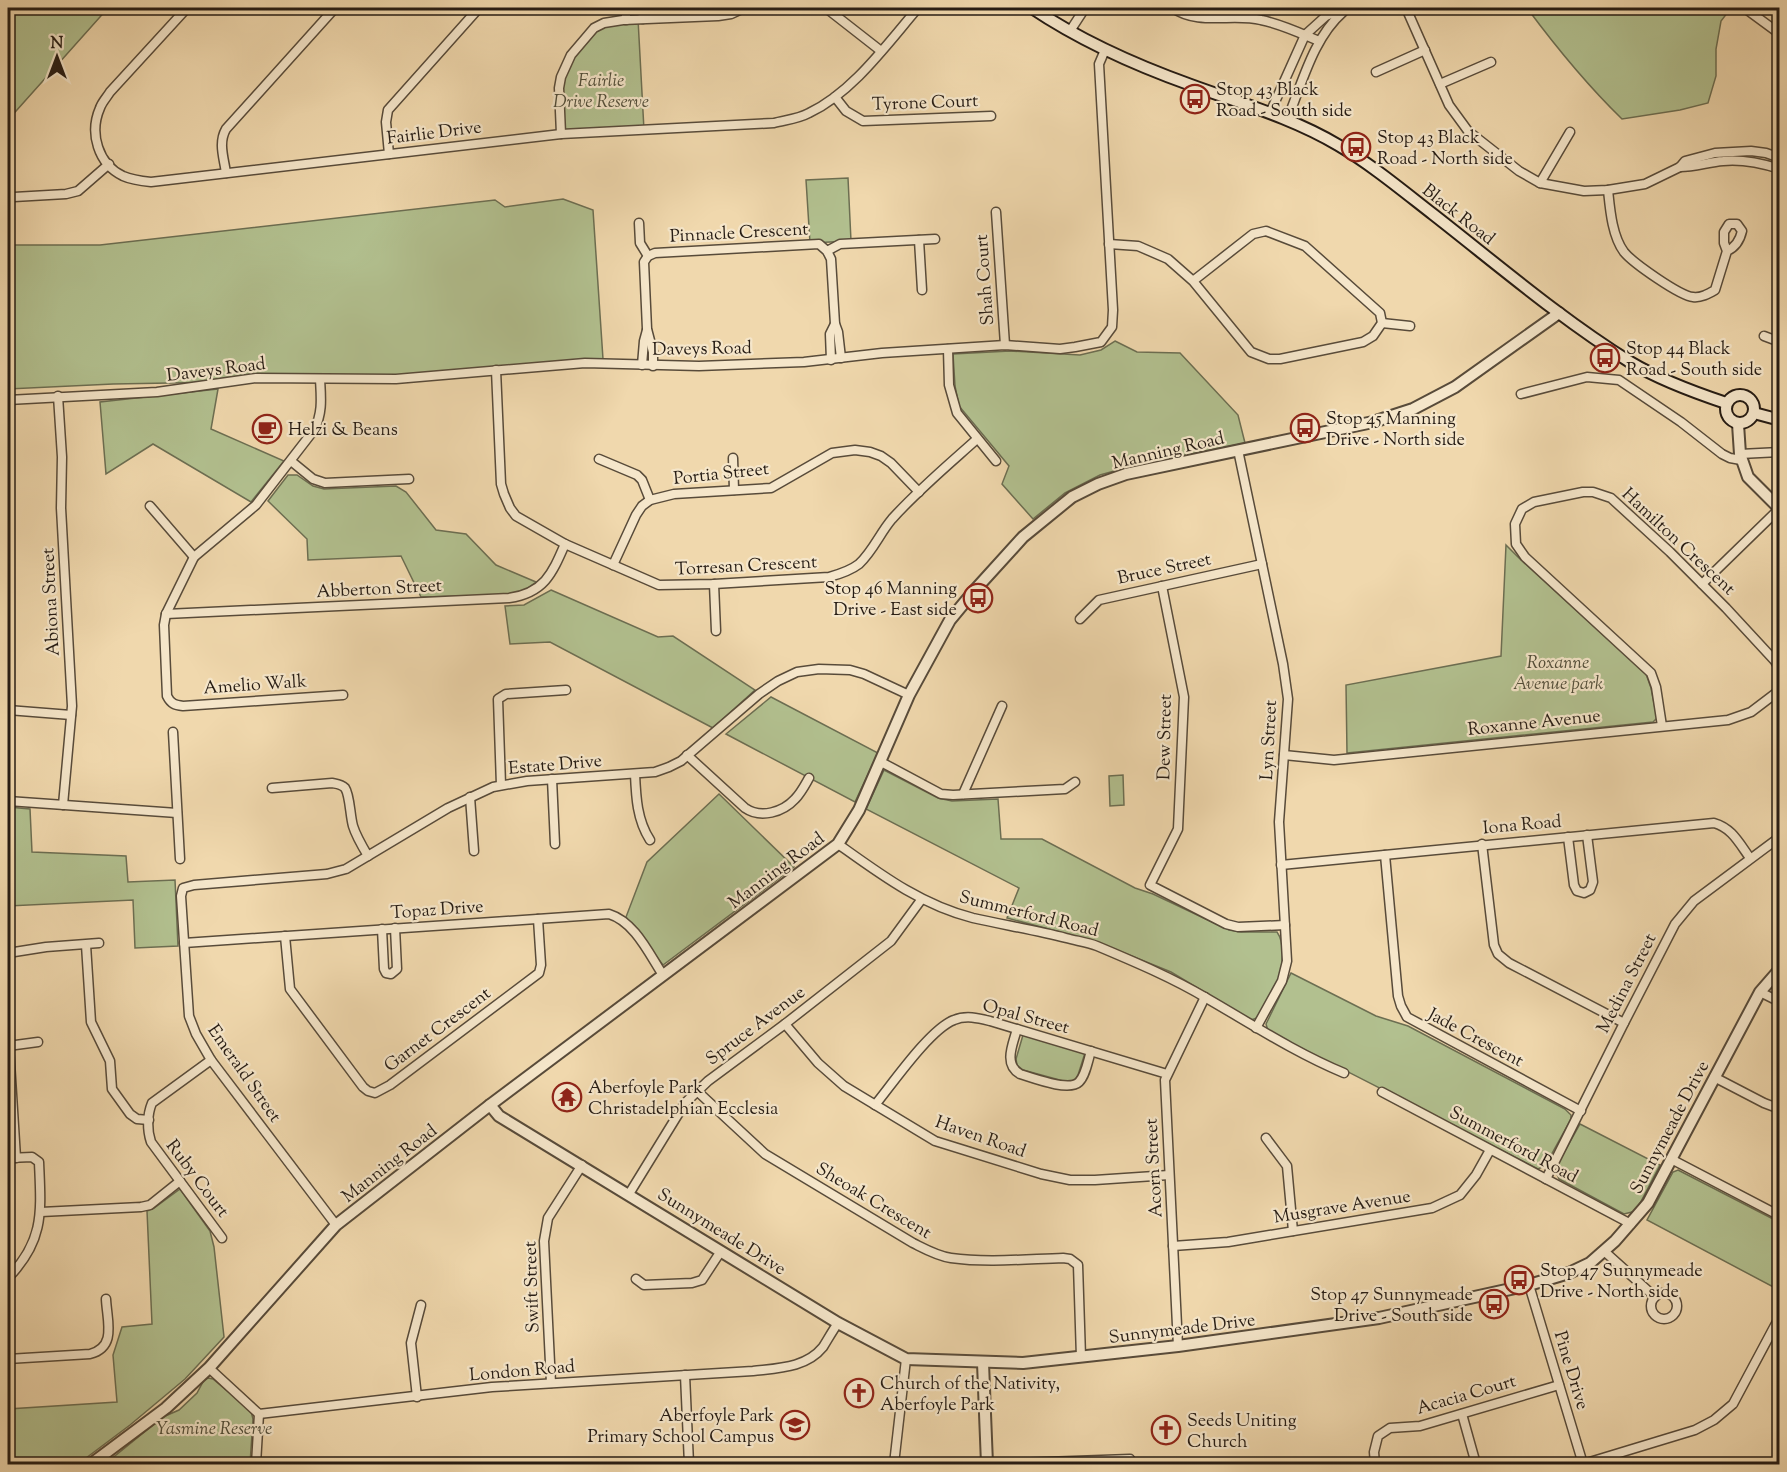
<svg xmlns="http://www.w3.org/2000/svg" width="1787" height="1472" font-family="'Sorts Mill Goudy',serif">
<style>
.green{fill:#b2c08f;stroke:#6c6e52;stroke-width:1.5}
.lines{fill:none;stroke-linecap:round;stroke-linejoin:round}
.minor-casing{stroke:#584b3a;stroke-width:11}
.tertiary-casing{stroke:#584b3a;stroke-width:14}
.secondary-casing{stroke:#261c14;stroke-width:14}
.minor{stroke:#f5e6ca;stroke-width:8}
.tertiary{stroke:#f5e6ca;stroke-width:10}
.secondary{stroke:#f5e6ca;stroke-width:10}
.labels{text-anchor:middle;stroke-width:4.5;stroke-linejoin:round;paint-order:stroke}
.park-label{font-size:18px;font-style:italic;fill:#504d39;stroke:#f5e6ca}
.poi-label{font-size:18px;fill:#261c14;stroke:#f5e6ca;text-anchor:start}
.street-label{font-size:18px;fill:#261c14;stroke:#f5e6ca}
</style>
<rect width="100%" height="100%" fill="#f0d8ad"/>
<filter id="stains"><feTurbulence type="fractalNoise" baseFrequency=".00333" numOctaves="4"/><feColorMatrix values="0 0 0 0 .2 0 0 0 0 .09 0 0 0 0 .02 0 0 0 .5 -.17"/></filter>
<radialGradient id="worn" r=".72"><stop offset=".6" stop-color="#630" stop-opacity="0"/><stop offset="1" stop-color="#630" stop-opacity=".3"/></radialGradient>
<g class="green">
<path d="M8,8h100l-100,112z"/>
<path d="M1527,8h204l-10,13 -5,28v27l-8,27 -28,7 -58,9c-35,-34 -66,-72 -95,-111z"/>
<path d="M638,19l6,111 -83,4 -2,-46 6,-22 29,-38z"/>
<path d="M848,178l3,63 -41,2 -4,-63z"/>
<path d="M563,199l30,11 10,149 -201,20 -289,5 -105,5v-144h92l395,-45 10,7z"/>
<path d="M1115,341l22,11 43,1 58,62 7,28 -120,25 -25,7 -35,18 -32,26 -31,-35 7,-18 -50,-60 -4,-20 -2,-32 57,-3 70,4 21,-5z"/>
<path d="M218,389l-7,40 73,32 -33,41 -98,-58 -47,30 -6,-72z"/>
<path d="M288,475h9l16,11 11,3 72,-3 10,6 30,38 30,4 30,31 40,17 -15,11 -13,2 -87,2 -20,-41 -93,4 -1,-21 -39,-38z"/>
<path d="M1506,545l13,13 127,116 5,14 6,30 -4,4 -306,31 -1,-68 155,-29z"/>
<path d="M551,590l107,47 15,-1 82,54 -42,38 -163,-86 -40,2 -5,-38 19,-1z"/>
<path d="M771,697l107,56 -23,49 -129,-68z"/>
<path d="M884,770l54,28 14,3 46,-2 3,40h41l93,49 18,6 76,36 12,2h36c8,11 6,33 2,47 -4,13 -13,26 -19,38l-9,3 -80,-48 -74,-30 -90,-24 12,-30 -153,-79z"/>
<path d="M1123,775l1,30 -14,1 -1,-30z"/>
<path d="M719,794l75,73 -131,98 -37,-48 21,-55z"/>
<path d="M8,807l22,2 2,43 94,4 2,26 47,-2 3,66 -43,2 -2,-48 -125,6z"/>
<path d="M1291,973l85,43 32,10 157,83 6,6v4l-26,47 -7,3 -270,-138 -2,-7z"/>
<path d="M1023,1035l62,18 -7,22 -3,5 -8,2 -44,-12 -6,-5 -1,-6z"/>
<path d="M1580,1124l80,41 -24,46 -12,3 -65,-35 -4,-10z"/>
<path d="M1678,1170l101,52v68l-132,-70 26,-48z"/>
<path d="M180,1189l30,42 4,16 10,90 -39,42 -55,46 -52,39h-70v-55l109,-7 -4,-47 9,-28 30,-3 -5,-113 7,-3z"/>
<path d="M208,1378l5,1 38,32 2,8 -3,45h-145l58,-47 16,-7 18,-17 7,-13z"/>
</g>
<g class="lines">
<g class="minor-casing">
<g id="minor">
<path d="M187,8l-77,84c-3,5 -8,10 -10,16 -11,25 -2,56 23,68 9,4 18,5 28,6l410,-48 213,-11c11,-3 24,-4 35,-10 44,-21 78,-69 109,-105"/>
<path d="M626,8v12"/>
<path d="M642,8l1,11"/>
<path d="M826,8l55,43"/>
<path d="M1173,8c25,18 60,5 88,12 20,4 39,13 58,21"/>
<path d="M1406,8l43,97 19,26 51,40 21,12 44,8 24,-1 37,-6 35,-17 5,-6 30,-8 36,-2 15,2 14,5"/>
<path d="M1746,9l34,25"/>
<path d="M1070,31l15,-23"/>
<path d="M1376,72l49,-22"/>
<path d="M1440,84l51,-22"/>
<path d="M835,97l11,14 17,10 128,-5"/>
<path d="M1270,113l35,-78 21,-19 19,-8"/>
<path d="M1287,120c15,-36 26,-82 56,-108"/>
<path d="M561,134l-2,-46 2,-11 10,-22 23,-27 10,-5 19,-3 95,-4 13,-2 13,-6"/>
<path d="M389,154l-3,-32 2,-12 91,-102"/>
<path d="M1680,167c15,0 29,-5 43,-6 20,-2 38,2 57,8"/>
<path d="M226,173c-2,-15 -8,-30 0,-44l109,-121"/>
<path d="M1540,183l30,-51"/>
<path d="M1608,190c2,19 4,46 16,62 9,11 56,44 69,45 8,1 15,-3 22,-7l12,-39 -3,-8v-11l5,-8h8l5,7c-2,9 -6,16 -15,20"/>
<path d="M14,197l52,-3 12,-3 31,-27"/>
<path d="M996,212l9,133"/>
<path d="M639,223l1,20 8,13"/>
<path d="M919,240l3,50"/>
<path d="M1109,244l29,2 30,13 25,22 58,71 18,7h11l83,-17 10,-6 9,-13 -2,-10 -75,-67 -39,-15 -13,3 -60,47"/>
<path d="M827,251l13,-7 95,-5"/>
<path d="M1382,323l28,3"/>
<path d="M1764,336l16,6"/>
<path d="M948,349l1,36 8,28 39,48"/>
<path d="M831,360l-1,-26 5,-10"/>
<path d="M642,365l2,-24 3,-11"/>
<path d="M653,366v-14l-6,-23 -3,-67 4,-6 7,-3 164,-9 8,7 4,8 4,65 3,8 3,26"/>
<path d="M496,370l5,114 3,10 6,14 6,8 49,28 94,41 55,-1 115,-7c11,-3 21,-6 30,-13 14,-13 21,-31 33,-45 26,-29 56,-54 85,-80"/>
<path d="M320,379c1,18 3,34 -6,51l-58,75 -62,52 -28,57 -2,11 3,71c4,8 8,9 16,10l160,-11"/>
<path d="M1521,394l66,-17 32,3 62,42 41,32 8,4 11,2"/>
<path d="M58,396l4,61 -1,51 11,198 -9,99"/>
<path d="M8,400l149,-8 99,-14 140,1 189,-16 114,3 105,-4 78,-9 123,-8 55,4 15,-2 26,-5 11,-15 1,-17 -14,-246 6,-14"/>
<path d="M1238,450l45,214 5,35 -9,123 8,139 -5,20 -26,47"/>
<path d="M1740,454l40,-2"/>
<path d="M733,458l1,32"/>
<path d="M599,459l38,16 5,5 8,20"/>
<path d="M291,461l22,18 12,4 84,-4"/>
<path d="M150,506l44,51"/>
<path d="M613,565l23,-50 6,-9 8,-6 24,-6 97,-6 61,-35 23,-3 15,2 11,4 10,7 28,29"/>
<path d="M714,584l2,47"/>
<path d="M1702,584l77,-75"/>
<path d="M1162,586l22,111 -6,132 -28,56 76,39 12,3 47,-2"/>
<path d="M166,614l343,-16c35,-5 43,-24 56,-54"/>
<path d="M1080,619l19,-19 163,-36"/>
<path d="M8,710l63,5"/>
<path d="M1662,726l-6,-39 -5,-14 -126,-116 -9,-13 -1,-20 7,-15 12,-7 49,-10h10l18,6 59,54 56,56 49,53 5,9"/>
<path d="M173,732l7,127"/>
<path d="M687,755l58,53c16,11 38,4 50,-9 6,-6 10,-14 14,-21"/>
<path d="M1284,755l50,5 394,-40 23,-8 29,-22"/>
<path d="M881,762l60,32 12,1 112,-6 10,-7"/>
<path d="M635,774c1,23 2,46 15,66"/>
<path d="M552,779l3,65"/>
<path d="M501,785l-3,-86 8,-5 60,-4"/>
<path d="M272,788l60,-5c5,1 9,1 13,5 5,7 5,28 8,38 3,10 9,20 15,30"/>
<path d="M963,794l39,-88"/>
<path d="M470,797l4,54"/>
<path d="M8,801l169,12"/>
<path d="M1568,837l6,48 3,6 7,2 6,-3 3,-8 -6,-47"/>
<path d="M838,844c42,30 83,61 135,74 31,7 62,12 93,20 11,3 21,4 31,8 38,16 76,32 111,53 45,26 88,54 136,74"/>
<path d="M1482,844l12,101 4,9 11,9 115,60"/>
<path d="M1385,855l13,141 3,10 6,11 174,94"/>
<path d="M1281,865l433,-42c18,5 25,20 36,35"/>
<path d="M382,929l2,40 2,4 5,1 6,-5 -2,-41"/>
<path d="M285,936l5,53 73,98 5,4 7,2 15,-8 149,-112 2,-8 -3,-46"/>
<path d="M184,943l425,-29c26,8 40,40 54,61"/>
<path d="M86,945l5,77 19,39 2,28 18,25 7,5 12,1"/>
<path d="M8,953l38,-6 53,-4"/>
<path d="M1760,992l20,10"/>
<path d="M785,1024l33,39 26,23 91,55 106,33 29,6h25l74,-5"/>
<path d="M1017,1029c-4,15 -14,35 3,45 13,4 49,18 59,8 7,-7 9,-22 12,-31"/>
<path d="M8,1046l30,-4"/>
<path d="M9,1046l7,112"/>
<path d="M211,1060l-59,43c-5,12 -5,27 -1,39l71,96"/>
<path d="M1714,1077l50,26 16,6"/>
<path d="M697,1091l68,63 148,89c12,6 24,13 38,15 35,5 77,1 112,0l7,1 8,6 3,92"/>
<path d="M1382,1092l249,132"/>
<path d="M875,1105c18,-22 55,-76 79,-85 12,-5 24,-2 36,1l177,53"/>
<path d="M1266,1138l21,28 6,65"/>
<path d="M8,1158l24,-1 7,5c2,49 6,78 -31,116"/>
<path d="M1671,1159l109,57"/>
<path d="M1546,1179l78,-156 51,-99 19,-23 86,-64"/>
<path d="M629,1194l56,-91 23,-22 77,-57 106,-83 30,-41"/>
<path d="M41,1212l100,-5 9,-2 30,-24"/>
<path d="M336,1225l-125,-165 -15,-26 -7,-18 -8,-120 2,-8 11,-3 133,-11 19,-5 102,-61 45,-21 34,-6 128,-9 14,-5 12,-6 78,-67 19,-13 19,-9 22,-3 31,1 14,4 45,21"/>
<path d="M1173,1246l55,-4 204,-34 28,-13 16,-20 14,-25"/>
<path d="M1604,1251l51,46"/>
<path d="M636,1279l8,6 48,-2 10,-3 19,-29"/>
<path d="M1529,1285l54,179"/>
<circle cx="1664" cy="1306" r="13"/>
<path d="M1178,1346l-13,-266 40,-83"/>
<path d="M8,1359l82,-5c27,-7 17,-33 16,-55"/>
<path d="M209,1368l50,46 233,-27 261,-16c25,-3 53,-3 70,-24 5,-8 10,-17 15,-24"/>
<path d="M685,1375l4,89"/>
<path d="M551,1383l-7,-142 4,-23 34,-53"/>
<path d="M417,1397l-6,-54 10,-38"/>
<path d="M1462,1414l14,50"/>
<path d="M256,1464l3,-50"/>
<path d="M894,1464l12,-105"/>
<path d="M989,1464l141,-5"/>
<path d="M1375,1464l-1,-12 4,-16 12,-8 30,-2 139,-41"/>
<path d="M1583,1464l112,-34 19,-10 19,-16 47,-88"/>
</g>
</g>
<g class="tertiary-casing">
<g id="tertiary">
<path d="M1738,424l2,30 8,23 32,32"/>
<path d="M490,1105l9,11 339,207 68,36 117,4 155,-17 201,-28 150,-33 40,-12 21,-10 25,-22 33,-38 112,-211 20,-23"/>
<path d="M983,1363l4,101"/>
<path d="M91,1464l75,-56 43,-40 127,-143 154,-120 348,-261 21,-34 50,-115 41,-75 24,-29 49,-54 49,-40 26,-13 28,-10 247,-52 40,-13 42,-22 104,-74"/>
</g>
</g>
<g class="secondary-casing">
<g id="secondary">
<path d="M1032,8c49,33 103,57 159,77 49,18 102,33 147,60 34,20 65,46 96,70 64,50 127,104 196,147 30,18 63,30 96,41"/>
<circle cx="1740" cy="409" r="14"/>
<path d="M1754,413l26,7"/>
</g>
</g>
<use href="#minor" class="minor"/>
<use href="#tertiary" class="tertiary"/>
<use href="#secondary" class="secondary"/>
</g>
<defs>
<g id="bus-ring" transform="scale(1.5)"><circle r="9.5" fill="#f5e6ca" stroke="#8f2418" stroke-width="1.5"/><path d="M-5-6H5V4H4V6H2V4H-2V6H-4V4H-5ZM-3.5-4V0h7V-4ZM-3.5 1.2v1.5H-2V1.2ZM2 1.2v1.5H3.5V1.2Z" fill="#8f2418"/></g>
<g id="cafe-ring" transform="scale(1.5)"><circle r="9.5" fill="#f5e6ca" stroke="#8f2418" stroke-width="1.5"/><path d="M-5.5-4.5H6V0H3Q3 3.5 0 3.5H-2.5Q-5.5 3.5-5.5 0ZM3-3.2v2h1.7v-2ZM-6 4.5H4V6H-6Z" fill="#8f2418"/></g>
<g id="temple-ring" transform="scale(1.5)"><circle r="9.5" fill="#f5e6ca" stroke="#8f2418" stroke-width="1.5"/><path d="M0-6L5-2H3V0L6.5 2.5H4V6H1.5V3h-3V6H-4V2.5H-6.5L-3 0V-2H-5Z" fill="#8f2418"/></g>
<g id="church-ring" transform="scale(1.5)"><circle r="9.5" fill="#f5e6ca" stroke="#8f2418" stroke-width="1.5"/><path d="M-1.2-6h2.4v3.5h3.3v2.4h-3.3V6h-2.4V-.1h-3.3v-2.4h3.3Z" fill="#8f2418"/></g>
<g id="school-ring" transform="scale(1.5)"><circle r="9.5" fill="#f5e6ca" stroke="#8f2418" stroke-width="1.5"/><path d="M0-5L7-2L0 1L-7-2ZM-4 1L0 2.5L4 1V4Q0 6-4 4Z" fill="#8f2418"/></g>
</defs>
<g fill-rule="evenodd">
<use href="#bus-ring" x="1195" y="99"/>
<use href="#bus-ring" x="1356" y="147"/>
<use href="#bus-ring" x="1605" y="358"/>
<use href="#bus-ring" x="1305" y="428"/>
<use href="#cafe-ring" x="267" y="429"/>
<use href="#bus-ring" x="978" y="598"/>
<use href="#temple-ring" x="567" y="1097"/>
<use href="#bus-ring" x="1519" y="1280"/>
<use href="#bus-ring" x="1494" y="1304"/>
<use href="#church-ring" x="859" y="1393"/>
<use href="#school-ring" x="795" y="1425"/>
<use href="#church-ring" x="1166" y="1430"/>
</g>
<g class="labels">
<g class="park-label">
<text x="601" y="86">Fairlie<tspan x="601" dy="21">Drive Reserve</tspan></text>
<text x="1558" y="668">Roxanne<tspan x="1558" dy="21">Avenue park</tspan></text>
<text x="214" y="1434">Yasmine Reserve</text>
</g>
<g class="poi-label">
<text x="1216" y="95">Stop 43 Black<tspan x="1216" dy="21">Road - South side</tspan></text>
<text x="1377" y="143">Stop 43 Black<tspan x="1377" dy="21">Road - North side</tspan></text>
<text x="1626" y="354">Stop 44 Black<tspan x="1626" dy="21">Road - South side</tspan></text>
<text x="1326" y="424">Stop 45 Manning<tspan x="1326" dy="21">Drive - North side</tspan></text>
<text x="288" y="435">Helzi &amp; Beans</text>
<text x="957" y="594" text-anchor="end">Stop 46 Manning<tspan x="957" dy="21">Drive - East side</tspan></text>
<text x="588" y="1093">Aberfoyle Park<tspan x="588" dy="21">Christadelphian Ecclesia</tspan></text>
<text x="1540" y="1276">Stop 47 Sunnymeade<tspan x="1540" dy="21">Drive - North side</tspan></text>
<text x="1473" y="1300" text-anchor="end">Stop 47 Sunnymeade<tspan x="1473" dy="21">Drive - South side</tspan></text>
<text x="880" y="1389">Church of the Nativity,<tspan x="880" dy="21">Aberfoyle Park</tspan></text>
<text x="774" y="1421" text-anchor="end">Aberfoyle Park<tspan x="774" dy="21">Primary School Campus</tspan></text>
<text x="1187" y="1426">Seeds Uniting<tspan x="1187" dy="21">Church</tspan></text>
</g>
<g class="street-label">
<text transform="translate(925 102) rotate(-2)" y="6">Tyrone Court</text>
<text transform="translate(434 132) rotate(-7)" y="6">Fairlie Drive</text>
<text transform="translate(1459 214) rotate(38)" y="6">Black Road</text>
<text transform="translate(739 232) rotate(-3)" y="6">Pinnacle Crescent</text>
<text transform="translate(984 280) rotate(-94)" y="6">Shah Court</text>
<text transform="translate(702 348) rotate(-1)" y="6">Daveys Road</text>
<text transform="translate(216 369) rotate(-7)" y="6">Daveys Road</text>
<text transform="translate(1168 450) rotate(-13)" y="6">Manning Road</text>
<text transform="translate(721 473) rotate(-6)" y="6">Portia Street</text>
<text transform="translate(1679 541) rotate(43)" y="6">Hamilton Crescent</text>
<text transform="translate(746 565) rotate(-3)" y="6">Torresan Crescent</text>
<text transform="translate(1164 568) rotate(-12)" y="6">Bruce Street</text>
<text transform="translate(379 588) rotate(-3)" y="6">Abberton Street</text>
<text transform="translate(50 602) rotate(-93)" y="6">Abiona Street</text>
<text transform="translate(255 684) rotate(-4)" y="6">Amelio Walk</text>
<text transform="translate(1534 722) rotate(-6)" y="6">Roxanne Avenue</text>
<text transform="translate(1164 737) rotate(-89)" y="6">Dew Street</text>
<text transform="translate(1268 740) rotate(-87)" y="6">Lyn Street</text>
<text transform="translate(555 764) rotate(-5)" y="6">Estate Drive</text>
<text transform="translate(1522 824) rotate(-5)" y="6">Iona Road</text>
<text transform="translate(776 870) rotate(-37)" y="6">Manning Road</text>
<text transform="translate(437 909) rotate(-4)" y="6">Topaz Drive</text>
<text transform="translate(1029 913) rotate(14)" y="6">Summerford Road</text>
<text transform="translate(1626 983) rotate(-63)" y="6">Medina Street</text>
<text transform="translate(1026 1016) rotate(15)" y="6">Opal Street</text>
<text transform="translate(755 1025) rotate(-37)" y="6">Spruce Avenue</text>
<text transform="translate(437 1029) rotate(-37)" y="6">Garnet Crescent</text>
<text transform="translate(1476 1037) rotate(28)" y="6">Jade Crescent</text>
<text transform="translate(245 1073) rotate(55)" y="6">Emerald Street</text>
<text transform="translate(1669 1127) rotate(-62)" y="6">Sunnymeade Drive</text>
<text transform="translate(981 1136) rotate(19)" y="6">Haven Road</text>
<text transform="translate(1514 1144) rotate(28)" y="6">Summerford Road</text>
<text transform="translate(389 1163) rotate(-38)" y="6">Manning Road</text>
<text transform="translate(1153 1168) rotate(-93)" y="6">Acorn Street</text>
<text transform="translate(198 1178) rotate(53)" y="6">Ruby Court</text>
<text transform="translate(874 1200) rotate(31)" y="6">Sheoak Crescent</text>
<text transform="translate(1342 1206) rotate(-9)" y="6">Musgrave Avenue</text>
<text transform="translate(722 1231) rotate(32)" y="6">Sunnymeade Drive</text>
<text transform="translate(531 1287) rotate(-92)" y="6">Swift Street</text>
<text transform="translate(1182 1328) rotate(-7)" y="6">Sunnymeade Drive</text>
<text transform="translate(522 1370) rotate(-5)" y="6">London Road</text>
<text transform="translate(1572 1370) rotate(73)" y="6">Pine Drive</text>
<text transform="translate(1466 1394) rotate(-16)" y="6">Acacia Court</text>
</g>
</g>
<rect width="1787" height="1472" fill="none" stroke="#f0d8ad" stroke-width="30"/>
<rect x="9" y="9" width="1769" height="1454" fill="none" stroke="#261c14" stroke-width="3"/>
<rect x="15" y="15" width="1757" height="1442" fill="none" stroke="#261c14" stroke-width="1.5"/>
<g transform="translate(57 57)" stroke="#f5e6ca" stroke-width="4.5" paint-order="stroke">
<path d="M0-4.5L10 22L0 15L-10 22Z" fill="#261c14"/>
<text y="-9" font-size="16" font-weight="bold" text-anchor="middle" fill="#261c14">N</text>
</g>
<rect width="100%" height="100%" filter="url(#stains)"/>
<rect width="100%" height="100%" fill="url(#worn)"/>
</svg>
